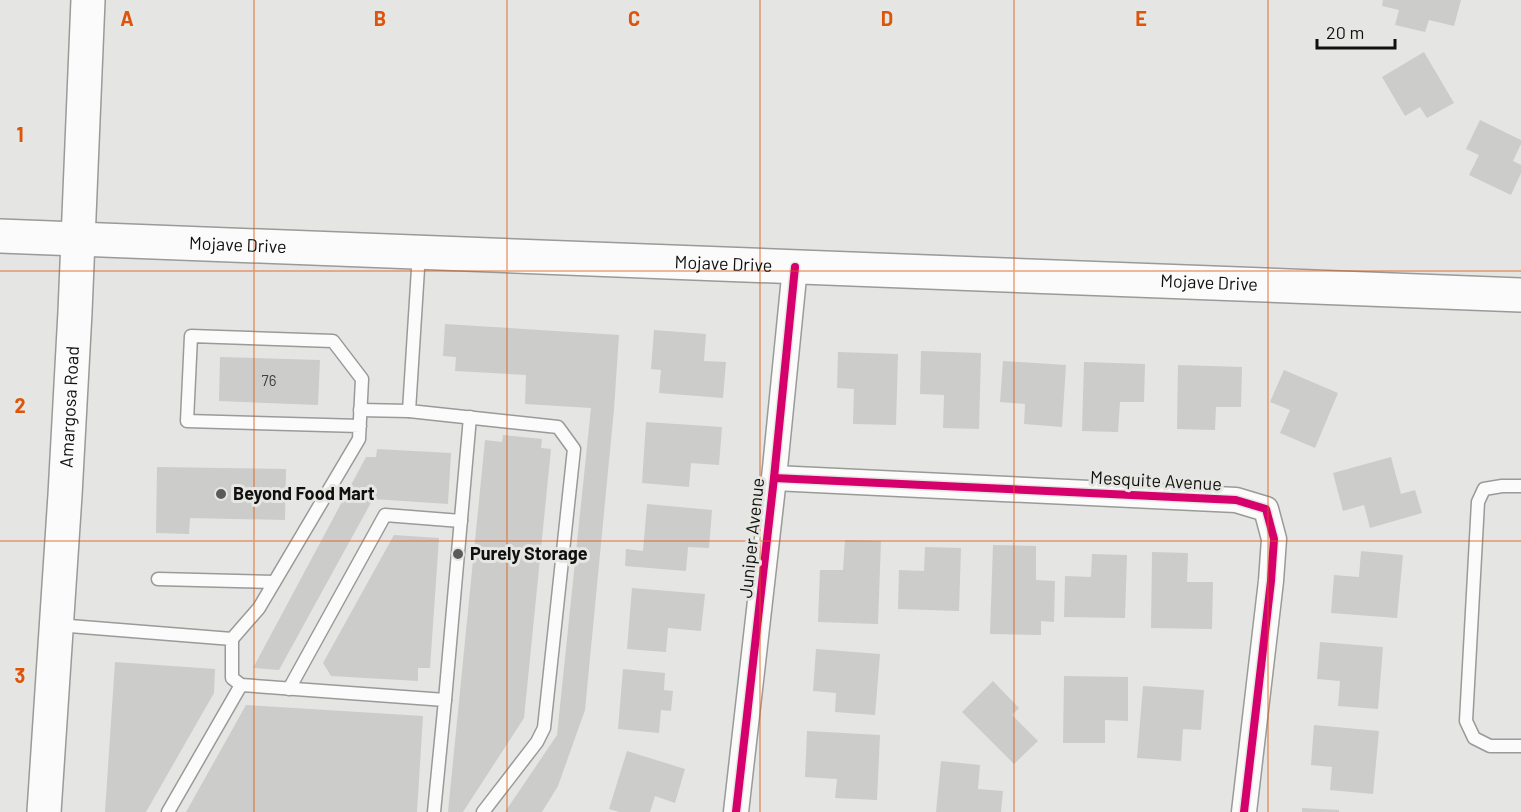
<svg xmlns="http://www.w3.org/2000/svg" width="1521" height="812" font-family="Barlow,sans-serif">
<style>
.building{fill:#ccccca}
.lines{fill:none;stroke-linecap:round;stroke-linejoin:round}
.lane-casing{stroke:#9a9a98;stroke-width:15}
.street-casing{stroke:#9a9a98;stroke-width:27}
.secondary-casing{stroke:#9a9a98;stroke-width:36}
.lane{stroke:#fbfbfb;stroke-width:12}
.street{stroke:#fbfbfb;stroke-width:24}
.secondary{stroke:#fbfbfb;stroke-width:33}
.cycleway-casing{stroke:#e6e6e2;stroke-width:11}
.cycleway{stroke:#d6006c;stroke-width:8}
.grid{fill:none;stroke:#dd550c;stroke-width:1.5;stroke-opacity:0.55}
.poi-dot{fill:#5b5b59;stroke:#e6e6e2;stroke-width:2}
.labels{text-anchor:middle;stroke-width:6;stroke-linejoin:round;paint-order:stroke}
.number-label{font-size:15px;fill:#414140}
.street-label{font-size:18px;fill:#10100f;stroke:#e6e6e2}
.poi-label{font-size:18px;font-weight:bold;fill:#10100f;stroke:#e6e6e2;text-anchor:start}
.grid-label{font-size:20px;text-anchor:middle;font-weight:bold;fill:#dd550c;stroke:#e6e6e2;stroke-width:6;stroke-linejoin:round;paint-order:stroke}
</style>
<rect width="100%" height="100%" fill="#e5e5e3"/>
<g class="building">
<path d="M1383,0h78l-7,26 -25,-6 -4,12 -30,-7 4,-15 -17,-4z"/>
<path d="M1424,52l30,51 -27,15 -7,-11 -15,9 -23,-39z"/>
<path d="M1480,120l41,20v4l-8,17 8,4v8l-10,22 -42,-20 10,-20 -13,-6z"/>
<path d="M445,324l174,11 -5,74 -29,301 -27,76 -16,26h-37l52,-77 34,-327 -66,-4 1,-29 -71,-4 1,-14 -13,-1z"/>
<path d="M654,330l52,4 -2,27 22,1 -3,36 -64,-5 2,-23 -10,-1z"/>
<path d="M921,351l60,2 -2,76 -36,-1 1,-33 -24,-1z"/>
<path d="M838,352l60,2 -2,71 -43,-1 1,-35 -17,-1z"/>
<path d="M220,357l100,3 -2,45 -99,-4z"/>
<path d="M1003,361l63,4 -4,62 -38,-3 1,-20 -25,-2z"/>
<path d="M1084,362l61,2 -1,38h-24l-2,30 -36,-1z"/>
<path d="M1178,365l64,2 -1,40h-25l-1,23 -38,-1z"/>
<path d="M1284,370l54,23 -23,55 -35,-15 10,-23 -20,-8z"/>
<path d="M646,422l76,5 -3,38 -28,-2 -2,24 -47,-4z"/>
<path d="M503,435l39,4 -1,9 10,1 -27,269 -61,94h-15l37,-372 17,2z"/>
<path d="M377,449l74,4 -3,51 -75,-5 -94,171 -26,-2 113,-211h10z"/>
<path d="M1391,457l10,37 14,-4 7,23 -52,15 -6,-23 -21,6 -10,-38z"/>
<path d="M157,467l129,2 -1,51 -95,-2 -1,16 -33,-1z"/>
<path d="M647,504l65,6 -3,38 -21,-1 -2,24 -61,-5 1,-17 17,2z"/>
<path d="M394,535l45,3 -9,130h-12v13l-87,-5 -8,-13z"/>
<path d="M845,540l36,1 -3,83 -60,-2 2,-52h23z"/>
<path d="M993,545l43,1v34l19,1 -1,41 -13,-1v14l-51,-1z"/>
<path d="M925,547l36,1 -2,63 -61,-2 1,-39 25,1z"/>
<path d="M1361,551l42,4 -6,63 -66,-5 3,-38 25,2z"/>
<path d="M1152,552l36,1 -1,29h26l-1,47 -61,-1z"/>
<path d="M1092,554l35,1 -2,63 -61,-1 1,-41 26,1z"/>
<path d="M632,588l73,6 -4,37 -33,-3 -2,24 -39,-3z"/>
<path d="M1320,642l63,5 -5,62 -40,-3 2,-25 -23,-2z"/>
<path d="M816,649l64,5 -5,61 -40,-3 1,-19 -23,-2z"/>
<path d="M115,662l100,7 -1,24 -68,119h-41z"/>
<path d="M623,669l42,4 -1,17 9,1 -2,20 -10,-1 -2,23 -41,-4z"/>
<path d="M1064,676l64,1v44l-23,-1v23h-42z"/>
<path d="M993,681l26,27 -7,7 26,26 -24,23 -52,-52z"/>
<path d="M1143,686l61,4 -3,40 -18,-1 -2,32 -44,-3z"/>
<path d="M246,705l177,11 -6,96h-231z"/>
<path d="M1314,725l65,6 -6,63 -43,-4 2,-23 -21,-2z"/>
<path d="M807,731l73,4 -3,65 -42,-2 2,-19 -32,-2z"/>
<path d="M627,751l58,18 -10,34 -20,-7 -5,16h-31l-10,-3z"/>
<path d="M941,761l39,4 -2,24 25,2 -2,21h-65z"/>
<path d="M1302,808l37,2v2h-37z"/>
</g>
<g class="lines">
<g class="lane-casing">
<g id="lane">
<path d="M419,253l-10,158 149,16 16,22 -30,279 -7,14 -54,70"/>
<path d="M360,410l49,1"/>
<path d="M1521,486h-19l-18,3 -6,13 -12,219 8,17 16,8h31"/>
<path d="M158,579l116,3"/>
<path d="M57,625l175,14v39l9,7 204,15 -11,112"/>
<path d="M232,639l27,-31 100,-169 3,-60 -29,-38 -142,-5 -4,85 173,5"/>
<path d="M289,689l96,-174 76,6"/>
<path d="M445,700l25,-283"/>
<path d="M168,812l73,-127"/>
</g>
</g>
<g class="street-casing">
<g id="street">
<path d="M774,478l462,22 30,9 8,30 -3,42 -27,231"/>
<path d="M736,812l38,-334 21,-211"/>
</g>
</g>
<g class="secondary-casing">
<g id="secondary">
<path id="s1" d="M0,236l1521,59"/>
<path id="s2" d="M44,812l21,-317 10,-183 13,-312"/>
</g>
</g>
<use href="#lane" class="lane"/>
<use href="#street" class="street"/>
<use href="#secondary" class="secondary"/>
<g class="cycleway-casing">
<g id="cycleway">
<path d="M774,478l462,22 30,9 8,30 -3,42 -27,231"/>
<path d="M736,812l38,-334 21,-211"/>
</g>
</g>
<use href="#cycleway" class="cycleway"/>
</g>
<path class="grid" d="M254,0v812M507,0v812M760,0v812M1014,0v812M1268,0v812M0,271h1521M0,541h1521"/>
<g class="poi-dot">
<circle cx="221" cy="494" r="6"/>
<circle cx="458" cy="554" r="6"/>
</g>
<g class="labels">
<g class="number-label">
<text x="269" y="386">76</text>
</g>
<g class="street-label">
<text dy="6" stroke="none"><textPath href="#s1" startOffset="238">Mojave Drive</textPath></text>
<text dy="6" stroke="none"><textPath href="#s1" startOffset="724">Mojave Drive</textPath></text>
<text dy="6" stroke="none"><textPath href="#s1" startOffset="1210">Mojave Drive</textPath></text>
<text dy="6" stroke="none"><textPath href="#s2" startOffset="406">Amargosa Road</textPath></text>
<text transform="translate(1156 481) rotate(3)" y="6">Mesquite Avenue</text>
<text transform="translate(752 538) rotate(-84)" y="6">Juniper Avenue</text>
</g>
<g class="poi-label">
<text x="233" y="500">Beyond Food Mart</text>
<text x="470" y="560">Purely Storage</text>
</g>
</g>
<g class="grid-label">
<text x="127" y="26">A</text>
<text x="380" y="26">B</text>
<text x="634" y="26">C</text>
<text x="887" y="26">D</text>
<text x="1141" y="26">E</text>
<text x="20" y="142">1</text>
<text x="20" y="413">2</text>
<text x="20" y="683">3</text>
</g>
<path d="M1317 39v9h78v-9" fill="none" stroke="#10100f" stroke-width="3"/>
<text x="1326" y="39" font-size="18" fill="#10100f" stroke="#e6e6e2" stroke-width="4.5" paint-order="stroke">20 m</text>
</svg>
